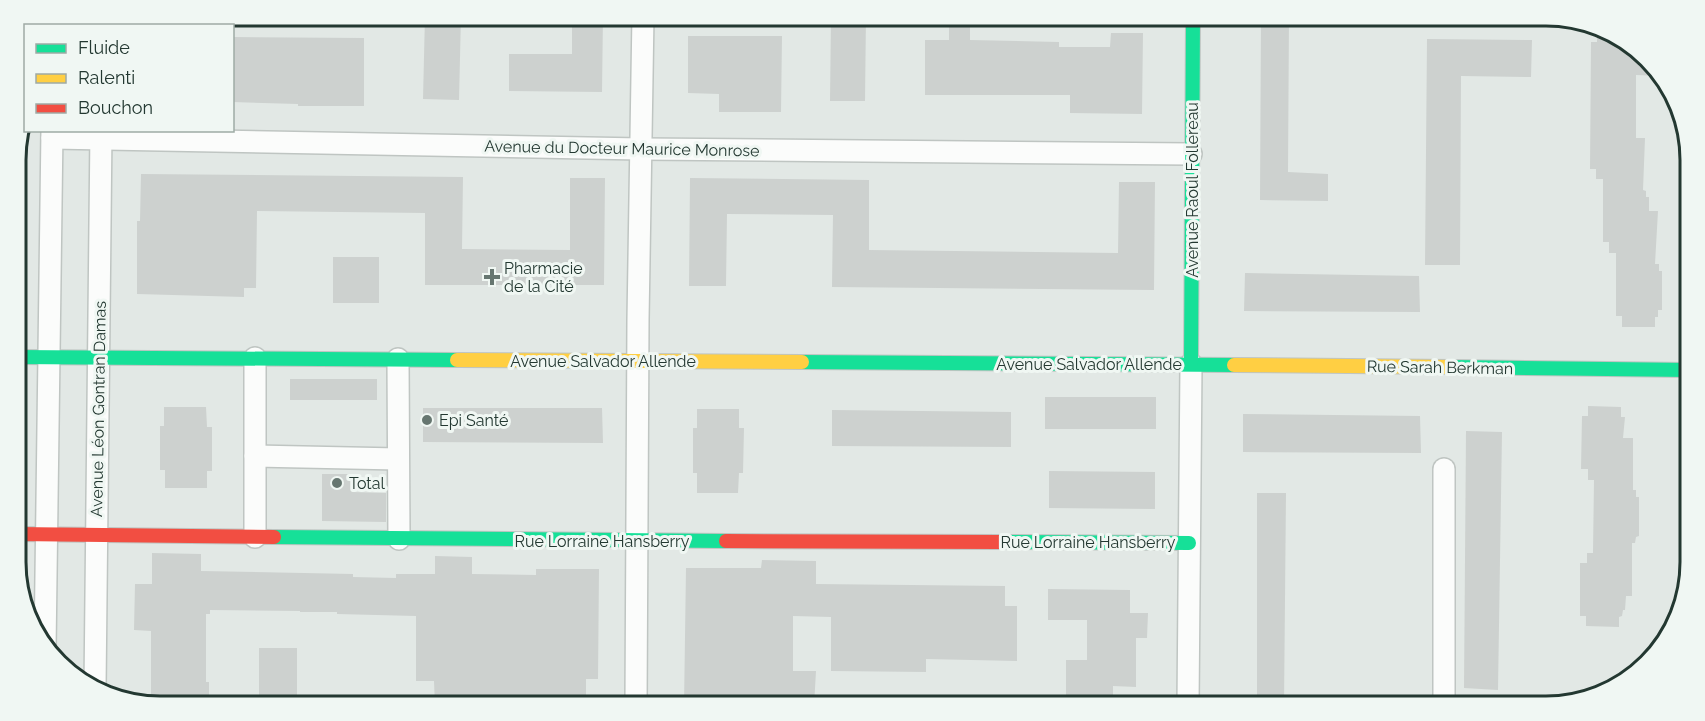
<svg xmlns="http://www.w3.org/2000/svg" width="1705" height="721" font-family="Raleway,sans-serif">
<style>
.building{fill:#cdd1cf}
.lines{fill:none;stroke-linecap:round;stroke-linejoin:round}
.street-casing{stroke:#bfc5c2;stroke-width:24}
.fast-casing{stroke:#bfc5c2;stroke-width:16}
.slow-casing{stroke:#bfc5c2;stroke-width:16}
.jam-casing{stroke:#bfc5c2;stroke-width:16}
.street{stroke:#fbfcfb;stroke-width:21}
.fast{stroke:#16e098;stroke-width:14}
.slow{stroke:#ffcf43;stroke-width:14}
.jam{stroke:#f24e42;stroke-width:14}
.poi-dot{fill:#667670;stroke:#f0f7f3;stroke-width:2}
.labels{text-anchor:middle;stroke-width:6;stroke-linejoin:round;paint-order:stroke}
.street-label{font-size:16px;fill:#233831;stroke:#f0f7f3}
.poi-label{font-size:16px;fill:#233831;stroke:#f0f7f3;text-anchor:start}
.rim{fill:none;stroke:#233831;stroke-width:3}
</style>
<rect width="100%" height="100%" fill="#e2e8e5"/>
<g class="building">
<path d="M425,15h36l-2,85 -36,-1z"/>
<path d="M572,15h31l-1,77 -93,-1v-37h63z"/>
<path d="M831,15h35l-1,86h-35z"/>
<path d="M1261,15h28l-1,157 40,2v27l-68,-1z"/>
<path d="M949,24h21v16l89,2v5h51l1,-14h32l-1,81 -72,-1v-18h-145v-55h24z"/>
<path d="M1597,32h12l51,39 2,5 -26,-1v63h9l-2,52 3,1v6h3v14h9l-3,53h4v7h3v39h-4v7h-3v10h-33v-11h-6v-63h-7v-11h-6v-63h-7v-10h-6l1,-127h6z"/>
<path d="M688,36h94l-1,76h-62v-18l-31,-1z"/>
<path d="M232,37l132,1v68h-66v-2l-66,-2z"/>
<path d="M1427,39l105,1 -1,37 -70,-1 -1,189h-35z"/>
<path d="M141,174l322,3 -1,72 108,1v-72h35l-1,107h-179v-72l-168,-2 -1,77h-12v9l-107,-3v-73h3z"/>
<path d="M690,178l179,2v70l249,3 1,-71h36l-1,108 -322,-3 1,-72 -106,-1 -1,72h-37z"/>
<rect x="333" y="257" width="46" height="46"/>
<path d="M1245,273l174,3 1,36 -176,-1z"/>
<rect x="290" y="379" width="87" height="21"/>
<rect x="1045" y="397" width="111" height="32"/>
<path d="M1588,406l33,1v10h4l-2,21h10v52h3v7h3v39l-3,1 -1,6h-3v53h-6l-1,14h-2l-1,6 -3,1v10l-33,-1v-10h-6v-53h7v-10h6l1,-73h-6v-11h-7l1,-53h6z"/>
<path d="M164,407h42l1,20h5v44h-5v17h-42v-18h-5v-44h4z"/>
<path d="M423,408h179l1,35 -180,-1z"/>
<path d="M697,409h42v19h5l-1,45h-4l-1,20h-41v-20h-4v-45h4z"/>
<path d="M832,410l179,2v35l-179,-1z"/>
<path d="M1243,414l177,2 1,37 -178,-1z"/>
<path d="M1466,431l36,1 -4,258 -34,-2z"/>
<path d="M1049,471l106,1v37l-106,-1z"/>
<path d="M322,474h30v18l34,1v29l-64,-1z"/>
<path d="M1257,493h29l-2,213h-27z"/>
<path d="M152,553l49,1v17l152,3v3l43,1v-4h39v-18l37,1v17l64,1v-6h63l-1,110h-12v27h-151l-1,-25h-18v-65l-79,-2v-2h-37v-1l-90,-1v4h-4v68h3v24h-50l-8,-2v-73l-17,-1 1,-46h17z"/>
<path d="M762,560l54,1v23l189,2v20h12v55l-91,-2v13l-95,-1v-54l-38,-1v55h23l-2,35h-130l2,-138h75z"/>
<path d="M1048,589l82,1v23h18l-1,25h-11v49l-23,-1v20h-47v-46h21v-40h-39z"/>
<rect x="259" y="648" width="38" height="58"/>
</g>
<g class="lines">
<g class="street-casing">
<g id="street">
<path d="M52,138l589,11 550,5"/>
<path d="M255,358v179"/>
<path d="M398,359l1,180"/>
<path d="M255,456l143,3"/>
<path d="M1444,469v237"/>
<path d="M45,650l7,-520"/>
<path d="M95,688l6,-558"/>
<path d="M636,706l2,-386 5,-305"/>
<path d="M1188,706l3,-342"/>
</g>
</g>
<g class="fast-casing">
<g id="fast">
<path d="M16,357l441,3"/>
<path d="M802,362l432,3"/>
<path d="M1191,364l2,-349"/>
<path d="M1452,367l237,3"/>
<path d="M274,537l452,4"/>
<path d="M1000,542l189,1"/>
</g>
</g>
<g class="slow-casing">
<g id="slow">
<path d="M457,360l345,2"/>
<path d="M1234,365l218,2"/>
</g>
</g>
<g class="jam-casing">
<g id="jam">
<path d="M16,534l258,3"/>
<path d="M726,541l274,1"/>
</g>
</g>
<use href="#street" class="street"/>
<use href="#fast" class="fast"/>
<use href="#slow" class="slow"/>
<use href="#jam" class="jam"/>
</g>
<g class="poi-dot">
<path d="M489 268h6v6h6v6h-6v6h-6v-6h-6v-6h6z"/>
<circle cx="427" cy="420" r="6"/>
<circle cx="337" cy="483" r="6"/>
</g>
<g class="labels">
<g class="street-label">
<text transform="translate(622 148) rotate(1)" y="6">Avenue du Docteur Maurice Monrose</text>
<text transform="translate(1192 190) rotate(-90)" y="6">Avenue Raoul Follereau</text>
<text x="603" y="367">Avenue Salvador Allende</text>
<text x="1089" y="370">Avenue Salvador Allende</text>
<text transform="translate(1440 367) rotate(1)" y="6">Rue Sarah Berkman</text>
<text transform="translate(98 409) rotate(-89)" y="6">Avenue Léon Gontran Damas</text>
<text x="602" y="547">Rue Lorraine Hansberry</text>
<text x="1088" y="548">Rue Lorraine Hansberry</text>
</g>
<g class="poi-label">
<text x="504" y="274">Pharmacie<tspan x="504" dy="18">de la Cité</tspan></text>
<text x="439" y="426">Epi Santé</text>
<text x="349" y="489">Total</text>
</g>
</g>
<path d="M0 0H1705V721H0ZM160 26H1546A134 134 0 0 1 1680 160V562A134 134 0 0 1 1546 696H160A134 134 0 0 1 26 562V160A134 134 0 0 1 160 26Z" fill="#f0f7f3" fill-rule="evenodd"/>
<path class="rim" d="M160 26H1546A134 134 0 0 1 1680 160V562A134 134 0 0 1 1546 696H160A134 134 0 0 1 26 562V160A134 134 0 0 1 160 26Z"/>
<rect x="24" y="24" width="210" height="108" fill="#f0f7f3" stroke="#9eaba5" stroke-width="1.5"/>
<rect x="36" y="44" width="30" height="9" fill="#16e098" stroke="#9eaba5" stroke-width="1.5"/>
<text x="78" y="54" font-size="18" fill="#233831">Fluide</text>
<rect x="36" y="74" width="30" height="9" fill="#ffcf43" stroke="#9eaba5" stroke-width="1.5"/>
<text x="78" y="84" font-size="18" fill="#233831">Ralenti</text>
<rect x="36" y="104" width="30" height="9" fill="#f24e42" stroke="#9eaba5" stroke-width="1.5"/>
<text x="78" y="114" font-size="18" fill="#233831">Bouchon</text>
</svg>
